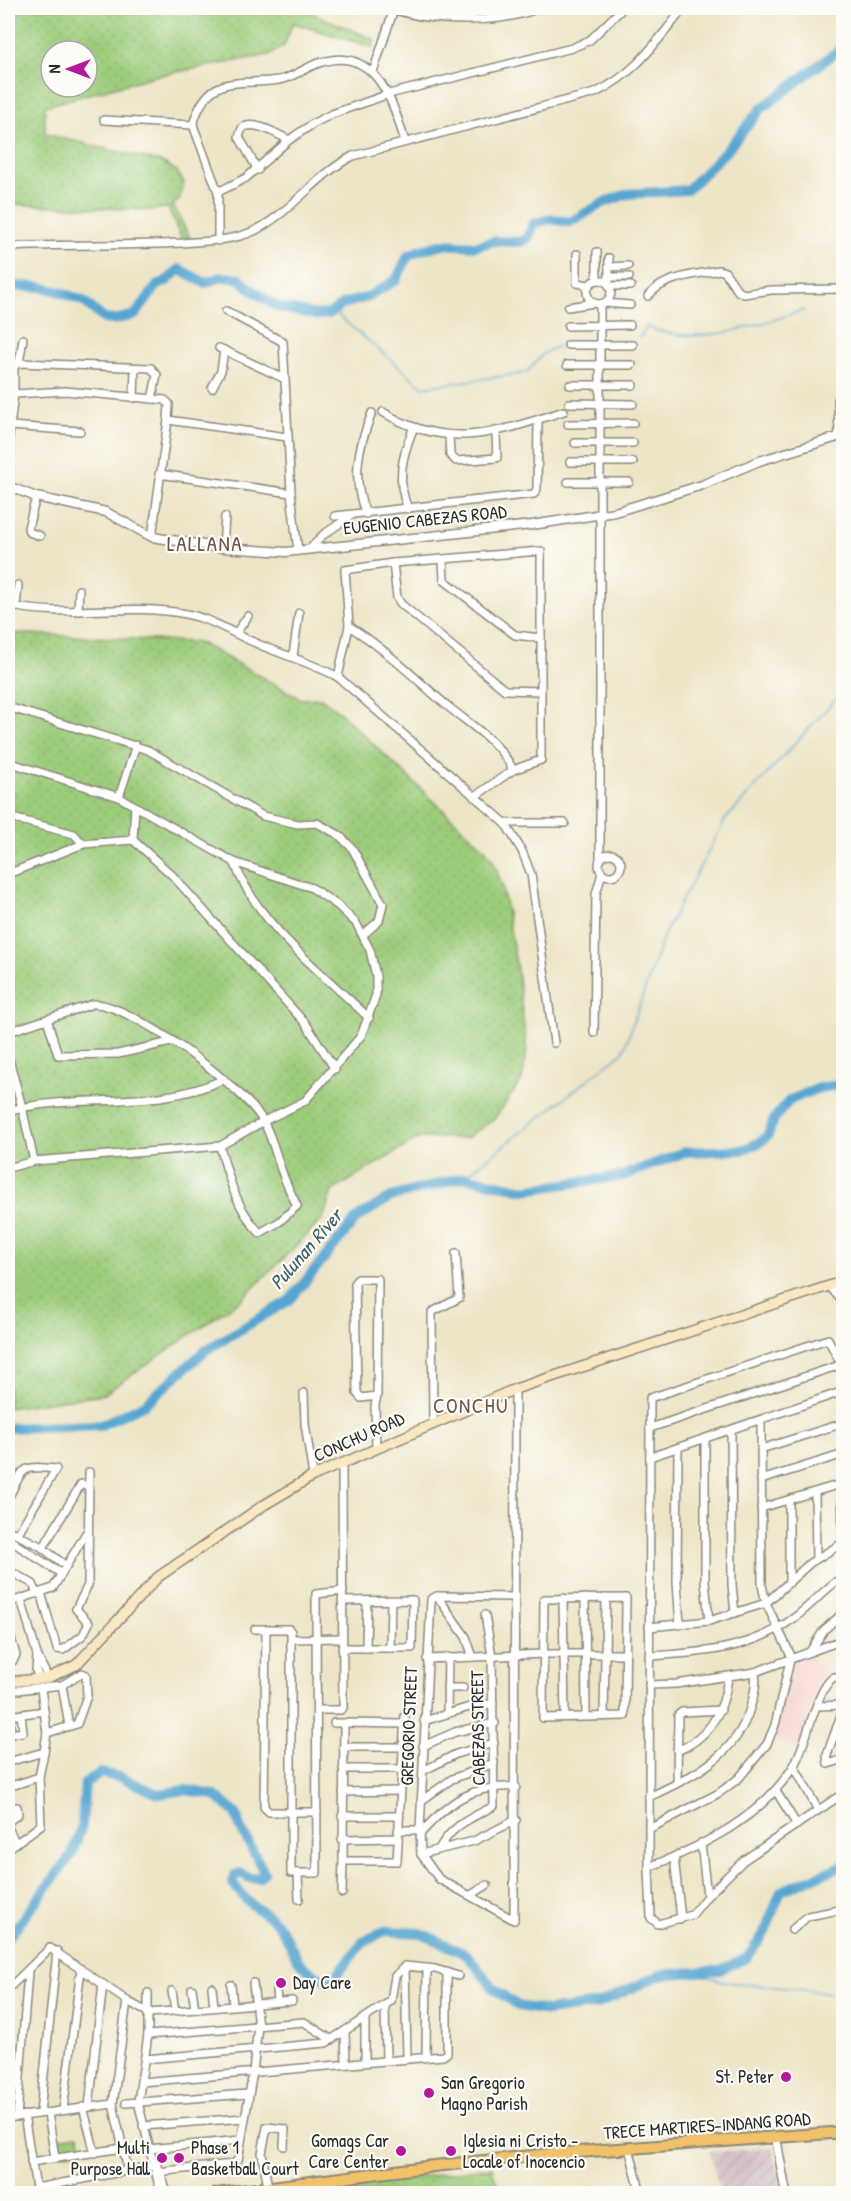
<svg xmlns="http://www.w3.org/2000/svg" width="851" height="2201" font-family="'Patrick Hand',sans-serif">
<style>
.built{fill:#f7d0ce}
.industrial{fill:url(#industrial-furrows)}
.grass{fill:url(#grass-dots);stroke:#647c52;stroke-width:1.5;fill-rule:evenodd}
.park{fill:#9ccc7a;stroke:#647c52;stroke-width:1.5}
.lines{fill:none;stroke-linecap:round;stroke-linejoin:round}
.stream{stroke:#57a6d1;stroke-width:1.5}
.river{stroke:#57a6d1;stroke-width:10}
.minor-casing{stroke:#8c8879;stroke-width:10}
.tertiary-casing{stroke:#8c8879;stroke-width:11}
.secondary-casing{stroke:#8c8879;stroke-width:12}
.primary-casing{stroke:#8c8879;stroke-width:14}
.minor{stroke:#fff;stroke-width:7}
.tertiary{stroke:#fff;stroke-width:8}
.secondary{stroke:#fae7c3;stroke-width:9}
.primary{stroke:#f2c26a;stroke-width:10}
.poi-dot{fill:#b5179e;stroke:#fdfcf7;stroke-width:2}
.labels{text-anchor:middle;stroke-width:4.5;stroke-linejoin:round;paint-order:stroke}
.street-label{font-size:18px;fill:#2b2b2b;stroke:#fdfcf7}
.poi-label{font-size:18px;fill:#2b2b2b;stroke:#fdfcf7;text-anchor:start}
.water-label{font-size:20px;font-style:italic;fill:#3d5c6d;stroke:#fdfcf7}
.quarter-label{font-size:21px;letter-spacing:1.5px;fill:#68554e;stroke:#fdfcf7}
</style>
<defs>
<pattern id="industrial-furrows" width="10" height="10" patternUnits="userSpaceOnUse" patternTransform="scale(1.5)"><rect width="10" height="10" fill="#d2bec4"/><path d="M-1 1l2-2M0 10L10 0M9 11l2-2" fill="none" stroke="#b4a3a9"/></pattern>
<pattern id="grass-dots" width="8" height="8" patternUnits="userSpaceOnUse" patternTransform="scale(1.5)"><rect width="8" height="8" fill="#9ccc7a"/><path d="M2 2h.1M6 6h.1" fill="none" stroke="#87af6a" stroke-width="1.8" stroke-linecap="round"/></pattern>
</defs>
<rect width="100%" height="100%" fill="#fdfcf7"/>
<filter id="ink" filterUnits="userSpaceOnUse"><feTurbulence type="fractalNoise" baseFrequency=".0167" numOctaves="2"/><feDisplacementMap in="SourceGraphic" scale="12" xChannelSelector="R" yChannelSelector="G"/><feConvolveMatrix kernelMatrix="1 2 1 2 8 2 1 2 1" color-interpolation-filters="sRGB"/></filter>
<filter id="wash" filterUnits="userSpaceOnUse"><feTurbulence type="fractalNoise" baseFrequency=".008" numOctaves="4" result="noise"/><feDisplacementMap in="SourceGraphic" scale="24" xChannelSelector="R" yChannelSelector="G"/><feGaussianBlur stdDeviation="1.35" result="paint"/><feColorMatrix in="noise" values="0 0 0 0 0 0 0 0 0 0 0 0 0 0 0 0 0 1.4 0 .05"/><feComposite in="paint" operator="in"/></filter>
<g filter="url(#wash)">
<rect width="100%" height="100%" fill="#eee5c7"/>
<path class="built" d="M809,1656l15,15 -26,78 -24,-10 19,-79z"/>
<path class="industrial" d="M773,2148l9,45h-62l-10,-41z"/>
<g class="grass">
<path d="M8,8h292l75,32 -3,7 -79,-24 -9,23 -15,9 -114,21 -110,30v28l119,29 13,8 7,12 -5,17 -6,5 17,33h-9l-13,-30 -20,2 -140,-6zM51,51h36v36h-36z"/>
<path d="M8,633l186,9 10,3 97,54 20,-1 15,11 150,141 8,12 8,23 15,84 10,82 -5,29 -27,38 -28,20h-48l-87,53 -9,28 -81,80 -138,95 -96,14z"/>
<path d="M492,2167l7,26h-150l-3,-7z"/>
</g>
<path class="park" d="M79,2135l2,16 -23,3 -3,-16z"/>
<g class="lines">
<g class="stream">
<path d="M8,25l19,-17"/>
<path d="M334,312l89,75 103,-14 18,-20 14,-7"/>
<path d="M639,338l8,-11c51,21 107,-1 157,-17"/>
<path d="M464,1177l159,-125 42,-120 60,-112 119,-130"/>
<path d="M688,1971l39,11 98,10 19,6"/>
</g>
<g class="river">
<path d="M8,286l32,1 17,4 26,10 21,18 10,1 21,-5 22,-29 11,-6 11,-11 26,14 17,-6 18,2 9,9 29,19 38,8 13,-1 14,-10 25,-7 28,-17 12,-24 10,-5 25,-7 33,2 19,-5 25,1 8,-4 5,-14 17,-5 20,3 33,-19 24,-9 60,-4 40,-40 34,-41 83,-63"/>
<path d="M8,1428l93,-3 44,-21 61,-54 84,-50 67,-82 34,-21 73,-20 60,13 98,-14 63,-24 57,-2 19,-8 7,-7 7,-18 15,-17 29,-12 25,-4"/>
<path d="M8,1938l64,-84 10,-28 3,-43 15,-10 20,4 38,17 28,-4 28,5 22,18 4,14 24,45 -6,6h-9l-9,-5 -5,2 -3,7c6,7 11,16 18,21 9,8 18,11 26,20 25,29 10,41 55,59l32,-40 22,-11 36,2 46,22 27,34 24,17 29,5 51,-7 62,-29 60,-5 27,-12 18,-26 16,-41 63,-26"/>
</g>
</g>
</g>
<g filter="url(#ink)">
<g class="lines">
<g class="minor-casing">
<g id="minor">
<path d="M390,8c42,15 108,17 149,0"/>
<path d="M373,72l21,-63"/>
<path d="M104,120l89,5"/>
<path d="M258,170l-19,-33 3,-9c13,-8 35,6 47,12"/>
<path d="M218,192l28,-14 43,-38 25,-17 18,-9 57,-20 183,-46 18,-8 33,-32"/>
<path d="M218,241v-49l-25,-67c15,-53 43,-39 86,-45 17,-3 30,-16 47,-19 51,-12 68,43 79,81"/>
<path d="M8,247c58,-3 116,-1 174,-4 24,-2 50,-2 72,-12 38,-19 62,-56 99,-75l242,-63c42,-20 60,-50 89,-85"/>
<path d="M577,254v29l12,2"/>
<path d="M609,267l19,-1"/>
<path d="M609,277h20"/>
<path d="M597,280v-28"/>
<circle cx="599" cy="292" r="12"/>
<path d="M609,285v-27"/>
<path d="M610,286h21"/>
<path d="M648,296c17,-20 47,-21 71,-26l6,2 13,19 6,3 27,-4 73,-1"/>
<path d="M604,303l26,2"/>
<path d="M568,307l26,-4"/>
<path d="M226,311l57,31 8,151 7,58"/>
<path d="M568,326l62,-1"/>
<path d="M568,345h65"/>
<path d="M219,348l64,30"/>
<path d="M19,363l4,-24"/>
<path d="M567,365h65"/>
<path d="M570,385h63"/>
<path d="M212,388l9,-17 3,-21"/>
<path d="M14,394v-28l5,-3 132,5 6,7 -5,24"/>
<path d="M134,398l1,-30"/>
<path d="M569,403l64,1"/>
<path d="M383,412c64,40 117,20 181,-1"/>
<path d="M568,424l65,-1"/>
<path d="M10,426l70,5"/>
<path d="M449,435l1,20 6,6 41,-3 -1,-25"/>
<path d="M839,436l-1,-36 6,-14"/>
<path d="M575,443h58"/>
<path d="M8,444l6,-50 51,-3 100,9 4,4 -1,16 119,17"/>
<path d="M570,462h63"/>
<path d="M159,474l132,19"/>
<path d="M568,482h61"/>
<path d="M36,497l-8,31 1,4 11,4"/>
<path d="M408,509c-12,-29 -6,-52 5,-80"/>
<path d="M366,514c-15,-35 -8,-67 6,-101"/>
<path d="M335,516l199,-22 3,-5 1,-68"/>
<path d="M152,537l16,-117"/>
<path d="M223,548l2,-31"/>
<path d="M310,549l13,-14 29,-20"/>
<path d="M443,560l1,20 71,55 26,3"/>
<path d="M393,563l4,35 4,6 104,86 36,1"/>
<path d="M8,605c58,14 120,-3 178,9 27,5 47,20 72,30 27,12 54,19 80,33l167,146 17,28 9,23 23,169"/>
<path d="M16,607l2,-22"/>
<path d="M78,611l1,-21"/>
<path d="M349,626c38,24 62,49 96,78 25,21 53,36 68,66"/>
<path d="M236,633l12,-17"/>
<path d="M293,656l6,-43"/>
<path d="M338,677l11,-51 -4,-56 48,-7 148,-12v209l-28,10 -39,27"/>
<path d="M8,707l140,43 115,66 35,8 19,-1 22,12 13,13 31,56 -4,17 -15,13"/>
<path d="M8,762l111,35 115,65 78,26 25,17 19,18 14,27 6,26v19l-15,41 -56,65 -41,20 -44,25 -186,15 -26,7"/>
<path d="M119,797l17,-52"/>
<path d="M8,817l66,17 9,10"/>
<path d="M505,823h60"/>
<path d="M133,840l2,-34"/>
<circle cx="610" cy="865" r="11"/>
<path d="M600,861v-557"/>
<path d="M234,862c24,64 88,110 135,156"/>
<path d="M8,874l75,-30 50,-4 39,35 134,149 29,45"/>
<path d="M47,1019l11,36 60,-1 53,-12"/>
<path d="M8,1032l85,-28c36,-2 152,84 170,117 9,15 13,35 19,51 4,12 10,23 15,34l-18,16 -19,11c-24,-25 -31,-54 -40,-87"/>
<path d="M594,1033l2,-139 6,-21"/>
<path d="M8,1056l14,51 12,54"/>
<path d="M8,1111c71,-19 148,1 216,-32"/>
<path d="M829,1286l15,17"/>
<path d="M844,1370l-16,-31 -178,59 -1,469 2,51 7,6 34,-9 15,-19 37,-36 100,-67"/>
<path d="M304,1393l1,31 8,52"/>
<path d="M433,1422l-1,-110 27,-14 -3,-45"/>
<path d="M650,1428l190,-63"/>
<path d="M731,1431l1,154 3,28"/>
<path d="M705,1440v141l4,40"/>
<path d="M376,1449l-1,-44 2,-9 1,-117h-20l-3,3 2,111 4,5 16,-2"/>
<path d="M678,1449l-1,133 3,43"/>
<path d="M761,1449l83,-26"/>
<path d="M650,1457l194,-66"/>
<path d="M761,1480l83,-26"/>
<path d="M842,1484l1,59"/>
<path d="M815,1493l1,66"/>
<path d="M8,1498c17,-31 12,-33 48,-29l-39,66"/>
<path d="M789,1501v82"/>
<path d="M761,1508l83,-25"/>
<path d="M8,1530l32,16 26,20"/>
<path d="M8,1539l54,35"/>
<path d="M43,1548l38,-64 7,2"/>
<path d="M8,1570l25,14 4,10"/>
<path d="M41,1592l16,57 6,1 20,-15 6,-12 -13,-14 12,-24 1,-113"/>
<path d="M437,1596l29,41 7,20"/>
<path d="M514,1597l-77,-1 -6,3 -11,231 1,24 18,25 75,41 1,-531"/>
<path d="M563,1598l2,119"/>
<path d="M585,1598l1,118"/>
<path d="M626,1598l-1,118 -82,2 1,-119z"/>
<path d="M21,1599l16,56 11,23"/>
<path d="M342,1601l71,-1 -1,48h-70"/>
<path d="M8,1603l45,-15 33,-55"/>
<path d="M649,1627l60,-6 57,-18 44,-40 34,-21"/>
<path d="M8,1629l8,26 -3,6h-5"/>
<path d="M255,1629h34l2,3v241h26l-1,-279 27,-3"/>
<path d="M266,1629l-2,178 5,5h48"/>
<path d="M292,1639l50,-1"/>
<path d="M366,1648l1,-47"/>
<path d="M390,1648l1,-48"/>
<path d="M811,1650l13,-20 20,-18"/>
<path d="M37,1655l-1,15 3,10"/>
<path d="M649,1656c52,-3 102,-6 145,-38 18,-13 31,-30 50,-42"/>
<path d="M427,1659l117,-5h82"/>
<path d="M62,1685l7,41"/>
<path d="M649,1685l27,-1 79,-12 82,-30h7"/>
<path d="M447,1688h16"/>
<path d="M41,1689l6,44"/>
<path d="M8,1691l54,-6 20,-12 4,2 1,21 -10,28 -30,9 -3,19 -36,10"/>
<path d="M818,1706l26,-1"/>
<path d="M844,1707l-17,48 1,9 16,-5"/>
<path d="M317,1710h23l3,-2 -1,-243"/>
<path d="M447,1712l1,-55"/>
<path d="M21,1714l2,18 -12,2 -2,-18 35,-5"/>
<path d="M604,1716l2,-118"/>
<path d="M424,1721l52,-16 17,-1"/>
<path d="M334,1723h10l-1,138h54l8,-146"/>
<path d="M344,1723l59,1"/>
<path d="M423,1746l32,-14 40,-9"/>
<path d="M343,1747h58"/>
<path d="M677,1751c32,-13 47,-40 51,-73"/>
<path d="M794,1766l24,44"/>
<path d="M343,1769h57"/>
<path d="M423,1771l33,-17 38,-11"/>
<path d="M677,1783l1,-68 4,-3 39,-2"/>
<path d="M8,1787l31,-10"/>
<path d="M776,1791l21,34"/>
<path d="M343,1792l56,-1"/>
<path d="M649,1797c42,-20 87,-40 101,-89 4,-12 7,-23 5,-36"/>
<path d="M421,1801l31,-22 42,-16"/>
<path d="M8,1809l9,-2 1,7 -10,8"/>
<path d="M342,1816h56"/>
<path d="M8,1828l8,15"/>
<path d="M649,1829l70,-36 20,-15 28,-34 8,-19 16,-69 -25,-53 -4,-18 -1,-164"/>
<path d="M398,1830h22"/>
<path d="M421,1833c29,-32 50,-48 95,-46"/>
<path d="M342,1839l56,-1"/>
<path d="M701,1843l6,53"/>
<path d="M8,1849l33,-24 -2,-48 5,-25"/>
<path d="M439,1849c13,-24 32,-31 55,-43l-2,-150 -7,-41"/>
<path d="M421,1854l53,-13 42,-21"/>
<path d="M674,1857l7,62"/>
<path d="M649,1867c54,-21 112,-49 144,-100 14,-22 23,-79 41,-90h10"/>
<path d="M298,1873l1,26"/>
<path d="M342,1893l1,-32"/>
<path d="M471,1895l16,-10"/>
<path d="M792,1930l16,-14 36,-7"/>
<path d="M405,1966l2,91"/>
<path d="M231,1985l2,20"/>
<path d="M212,1987l2,20"/>
<path d="M8,1989l42,-41 77,53 22,12 143,-12"/>
<path d="M192,1989l3,20"/>
<path d="M276,1990l1,12"/>
<path d="M172,1991l3,19"/>
<path d="M148,1993v42l-10,67 23,92"/>
<path d="M127,2001l-14,103 15,67"/>
<path d="M385,2006l1,54"/>
<path d="M345,2032l1,31"/>
<path d="M148,2035l156,-13 28,18"/>
<path d="M426,2056l1,-88"/>
<path d="M145,2059l181,-16 65,-42 4,-25 10,-10 30,3 23,7"/>
<path d="M365,2061v-41"/>
<path d="M141,2082l302,-26 4,-3v-81"/>
<path d="M126,2103l122,-9"/>
<path d="M89,2106l14,-122"/>
<path d="M83,2107l12,46"/>
<path d="M63,2110l18,-141"/>
<path d="M40,2113l17,-162"/>
<path d="M48,2113l7,45"/>
<path d="M24,2115l12,73 121,-23"/>
<path d="M17,2117l11,-145"/>
<path d="M8,2118l105,-14"/>
<path d="M143,2126l101,-8"/>
<path d="M629,2148l12,46"/>
<path d="M149,2149l92,-9"/>
<path d="M31,2162l92,-14"/>
<path d="M160,2170l7,24"/>
<path d="M156,2172l77,-8 5,-4 15,-88 5,-46 -5,-43"/>
<path d="M268,2187l-6,-34 5,-26 18,2 -1,17"/>
</g>
</g>
<g class="tertiary-casing">
<g id="tertiary">
<path d="M8,486l28,11 70,15 46,25 71,11 63,4 246,-27 83,-13 87,-27 57,-24 85,-26"/>
<path d="M776,2138l10,56"/>
</g>
</g>
<g class="secondary-casing">
<path id="secondary" d="M8,1682l40,-4 28,-13 82,-88 106,-72 49,-29 202,-87 329,-108"/>
</g>
<g class="primary-casing">
<path id="primary" d="M216,2194l218,-28 117,-12 293,-22"/>
</g>
<use href="#minor" class="minor"/>
<use href="#tertiary" class="tertiary"/>
<use href="#secondary" class="secondary"/>
<use href="#primary" class="primary"/>
</g>
</g>
<g class="poi-dot">
<circle cx="281" cy="1983" r="6"/>
<circle cx="786" cy="2077" r="6"/>
<circle cx="429" cy="2093" r="6"/>
<circle cx="401" cy="2151" r="6"/>
<circle cx="451" cy="2151" r="6"/>
<circle cx="162" cy="2158" r="6"/>
<circle cx="179" cy="2158" r="6"/>
</g>
<g class="labels">
<g class="street-label">
<text transform="translate(425 520) rotate(-6)" y="6">EUGENIO CABEZAS ROAD</text>
<text transform="translate(359 1437) rotate(-24)" y="6">CONCHU ROAD</text>
<text transform="translate(409 1726) rotate(-88)" y="6">GREGORIO STREET</text>
<text transform="translate(478 1728) rotate(-91)" y="6">CABEZAS STREET</text>
<text transform="translate(707 2126) rotate(-4)" y="6">TRECE MARTIRES-INDANG ROAD</text>
</g>
<g class="poi-label">
<text x="293" y="1989">Day Care</text>
<text x="774" y="2083" text-anchor="end">St. Peter</text>
<text x="441" y="2089">San Gregorio<tspan x="441" dy="21">Magno Parish</tspan></text>
<text x="389" y="2147" text-anchor="end">Gomags Car<tspan x="389" dy="21">Care Center</tspan></text>
<text x="463" y="2147">Iglesia ni Cristo -<tspan x="463" dy="21">Locale of Inocencio</tspan></text>
<text x="150" y="2154" text-anchor="end">Multi<tspan x="150" dy="21">Purpose Hall</tspan></text>
<text x="191" y="2154">Phase 1<tspan x="191" dy="21">Basketball Court</tspan></text>
</g>
<g class="water-label">
<text transform="translate(306 1249) rotate(-49)" y="7">Pulunan River</text>
</g>
<g class="quarter-label">
<text x="205" y="551">LALLANA</text>
<text x="471" y="1413">CONCHU</text>
</g>
</g>
<rect width="851" height="2201" fill="none" stroke="#fdfcf7" stroke-width="30"/>
<g transform="translate(69 69) rotate(270)"><circle r="28" fill="#fdfcf7" stroke="#a9a8a5" stroke-width="1.5"/>
<path d="M0-4.5L10 22L0 15L-10 22Z" fill="#b5179e"/>
<text y="-9" font-size="16" font-weight="bold" text-anchor="middle" fill="#2b2b2b">N</text>
</g>
</svg>
